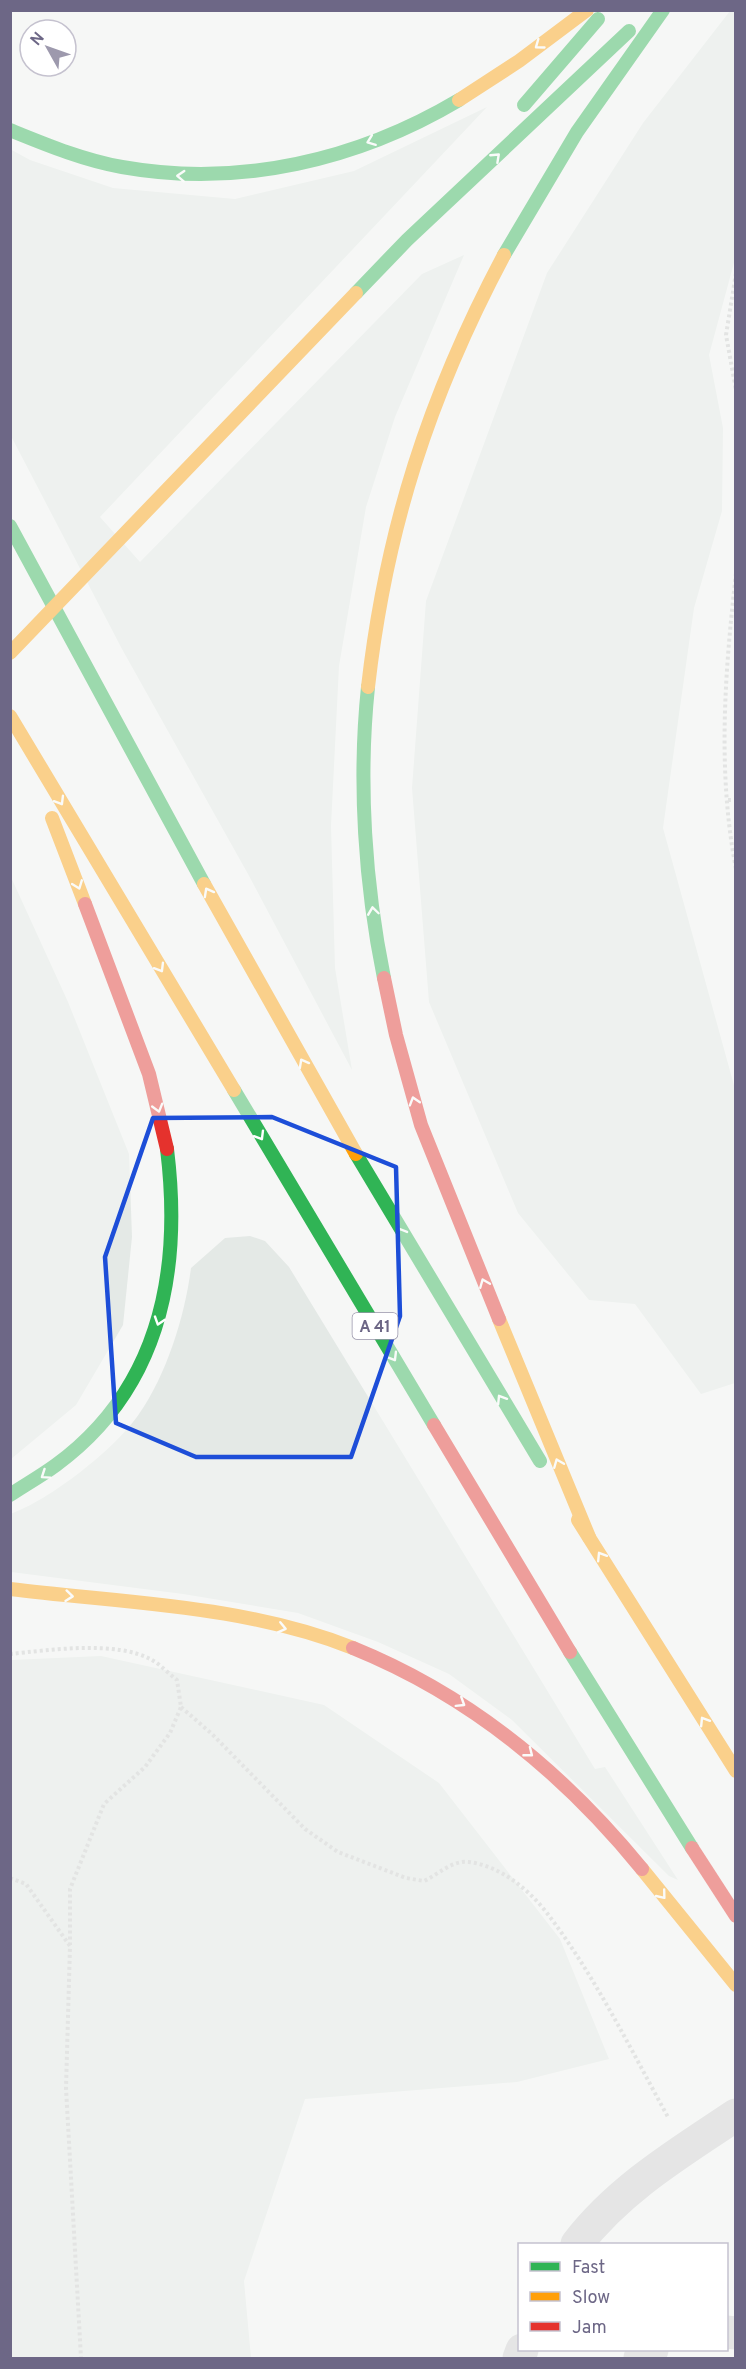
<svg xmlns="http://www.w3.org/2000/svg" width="746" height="2369" font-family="Overpass,sans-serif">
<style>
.green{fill:#e4e9e6}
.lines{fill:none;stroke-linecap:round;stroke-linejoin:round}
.path{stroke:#cccccd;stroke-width:4;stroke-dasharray:3 3;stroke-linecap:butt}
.street{stroke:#d0cfd1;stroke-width:33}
.fast{stroke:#30b455;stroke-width:14}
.slow{stroke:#ff9f0a;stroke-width:14}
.jam{stroke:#e5322d;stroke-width:14}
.oneway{stroke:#fff}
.marked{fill:none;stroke:#1d4ed8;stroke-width:4.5;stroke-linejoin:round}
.labels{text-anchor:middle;stroke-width:6;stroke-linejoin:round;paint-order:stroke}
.shield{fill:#fff;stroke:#9995aa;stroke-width:1.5}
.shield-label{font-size:16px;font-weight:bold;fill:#6d6786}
</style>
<rect width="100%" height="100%" fill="#f6f7f6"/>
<g class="green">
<path d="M730,11h6l-1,248 -26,96 14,73 -1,83 -28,97 -31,220 72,261v294l-34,11 -66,-90 -46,-4 -71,-87 -89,-211 -17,-214 14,-187 121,-328 96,-150z"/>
<path d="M487,107l-387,410 40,45 282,-288 42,-19 -69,162 -29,90 -27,159 -8,160 4,142 17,102 -104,-196 -126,-225 -111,-213 -1,-287 20,11 83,28 122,11 119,-28z"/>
<path d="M10,875l58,127 61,152 3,83 -9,88 -47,80 -65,54z"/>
<path d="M250,1236l15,5 24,26 306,502 10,-2 73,113 -9,-4 -157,-156 -63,-46 -71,-32 -80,-29 -115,-19 -172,-22 -1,-58c39,-13 106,-66 129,-100 28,-40 46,-99 52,-146l34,-30z"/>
<path d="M101,1656l223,49 115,78 121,156 49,120 -92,23 -212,17 -61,182 7,77h-240v-698z"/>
</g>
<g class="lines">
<g class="path">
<path d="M736,273l-10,62 10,55"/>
<path d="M736,573c-11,98 -19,198 0,296"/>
<path d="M728,800h8"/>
<path d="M10,1654c40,-4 107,-14 142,6 9,5 17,14 25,20l4,27 -11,26 -25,34 -41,37 -34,85v56"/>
<path d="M181,1707l31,27 93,95 33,23 68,26 18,3c15,-7 28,-21 45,-19 32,4 62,29 81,55 46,61 81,133 118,200"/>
<path d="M10,1878l16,6 44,62 -4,142 15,270"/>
</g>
<g class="street">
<path d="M577,2244c42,-55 102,-91 159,-129"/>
<path d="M726,2332l10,1"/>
<path d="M519,2358l3,-8"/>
<path d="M640,2358l12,-8"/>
</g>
<g class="fast">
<path d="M524,105l74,-86"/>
<path d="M10,130c37,15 73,30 112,37 118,21 236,-7 337,-67"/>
<path d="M504,255l73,-123 86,-122"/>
<path d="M356,293l51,-53 222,-209"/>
<path d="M10,526l194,358"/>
<path d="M368,687c-10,95 -3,198 16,291"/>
<path d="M234,1090l200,335"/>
<path d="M356,1154l184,307"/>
<path d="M10,1495c15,-10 31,-19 46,-30 105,-77 126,-195 111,-316"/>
<path d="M570,1652l122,196"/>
</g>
<g class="slow">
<path d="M459,100l60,-39 68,-51"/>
<path d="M10,653l346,-360"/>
<path d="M368,687c18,-158 61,-291 136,-432"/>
<path d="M10,716l224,374"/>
<path d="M52,818l33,86"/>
<path d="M204,884l152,270"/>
<path d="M499,1319l90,218"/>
<path d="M578,1520l158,251"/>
<path d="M10,1589c113,14 236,16 343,59"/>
<path d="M642,1869l94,116"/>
</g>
<g class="jam">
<path d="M85,904l64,170 18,75"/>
<path d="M384,978l12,57 25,90 78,194"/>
<path d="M434,1425l136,227"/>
<path d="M353,1648c116,47 210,124 289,221"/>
<path d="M692,1848l44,68"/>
</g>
</g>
<defs><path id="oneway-chevron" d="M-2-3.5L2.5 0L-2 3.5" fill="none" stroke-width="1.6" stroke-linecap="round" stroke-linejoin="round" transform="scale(1.5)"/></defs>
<g class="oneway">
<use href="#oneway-chevron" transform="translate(539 45) rotate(144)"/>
<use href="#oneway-chevron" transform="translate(371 141) rotate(159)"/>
<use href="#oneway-chevron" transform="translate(496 157) rotate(-43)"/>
<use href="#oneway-chevron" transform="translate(181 176) rotate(-177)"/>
<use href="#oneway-chevron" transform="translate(60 801) rotate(59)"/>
<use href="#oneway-chevron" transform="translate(78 885) rotate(69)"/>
<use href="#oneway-chevron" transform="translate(208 892) rotate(-119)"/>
<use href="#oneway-chevron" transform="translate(373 911) rotate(-98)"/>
<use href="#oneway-chevron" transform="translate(160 968) rotate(59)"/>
<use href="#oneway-chevron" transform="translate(303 1063) rotate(-119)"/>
<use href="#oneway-chevron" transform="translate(414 1101) rotate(-107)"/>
<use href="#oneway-chevron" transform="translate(158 1108) rotate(74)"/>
<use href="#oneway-chevron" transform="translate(260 1136) rotate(59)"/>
<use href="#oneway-chevron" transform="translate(401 1232) rotate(-120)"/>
<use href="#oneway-chevron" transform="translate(484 1283) rotate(-112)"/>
<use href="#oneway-chevron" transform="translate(159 1321) rotate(108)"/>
<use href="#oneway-chevron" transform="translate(393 1357) rotate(59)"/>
<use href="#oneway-chevron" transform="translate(501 1399) rotate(-122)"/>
<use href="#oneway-chevron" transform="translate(558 1463) rotate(-112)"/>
<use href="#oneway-chevron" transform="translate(45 1475) rotate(146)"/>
<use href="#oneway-chevron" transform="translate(601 1556) rotate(-122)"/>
<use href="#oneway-chevron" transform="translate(69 1596) rotate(6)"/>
<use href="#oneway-chevron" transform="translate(282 1628) rotate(13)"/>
<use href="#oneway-chevron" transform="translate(461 1703) rotate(32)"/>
<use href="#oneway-chevron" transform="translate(704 1721) rotate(-122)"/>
<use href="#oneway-chevron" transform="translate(529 1753) rotate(38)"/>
<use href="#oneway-chevron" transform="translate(662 1895) rotate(51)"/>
</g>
<path d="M0 0H746V2369H0ZM272,1117l124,50 4,149 -49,141h-155l-80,-34 -11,-166 48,-139z" fill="#f6f7f6" fill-opacity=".55" fill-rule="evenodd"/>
<path class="marked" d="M272,1117l124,50 4,149 -49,141h-155l-80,-34 -11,-166 48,-139z"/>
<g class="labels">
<rect class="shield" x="352.5" y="1313" width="45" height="26" rx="4.5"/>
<g class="shield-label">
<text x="375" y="1332">A 41</text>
</g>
</g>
<rect width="746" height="2369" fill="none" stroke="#6d6786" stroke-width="24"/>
<rect x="518" y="2243" width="210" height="108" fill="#ffffff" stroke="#c5c2cf" stroke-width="1.5"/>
<rect x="530" y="2262" width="30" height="9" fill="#30b455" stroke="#c5c2cf" stroke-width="1.5"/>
<text x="572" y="2273" font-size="18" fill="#6d6786">Fast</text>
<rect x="530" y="2292" width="30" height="9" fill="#ff9f0a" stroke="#c5c2cf" stroke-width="1.5"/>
<text x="572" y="2303" font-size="18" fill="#6d6786">Slow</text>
<rect x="530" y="2322" width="30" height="9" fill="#e5322d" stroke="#c5c2cf" stroke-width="1.5"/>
<text x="572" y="2333" font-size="18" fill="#6d6786">Jam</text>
<g transform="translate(48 48) rotate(310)"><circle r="28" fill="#ffffff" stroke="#c5c2cf" stroke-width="1.5"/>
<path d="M0-4.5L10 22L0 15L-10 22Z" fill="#9d99ad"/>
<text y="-9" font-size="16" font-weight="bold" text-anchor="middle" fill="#6d6786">N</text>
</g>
</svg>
